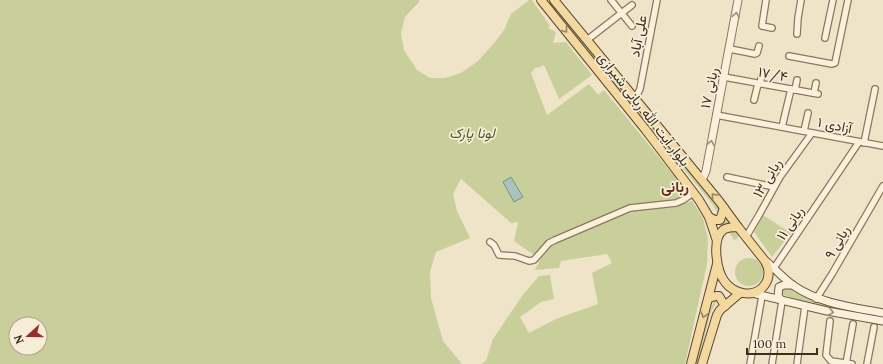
<svg xmlns="http://www.w3.org/2000/svg" width="883" height="364" font-family="Lora,Vazirmatn,serif">
<style>
.green{fill:#c9cf9b;fill-rule:evenodd}
.water{fill:#a9c4bc;stroke:#6f938a}
.lines{fill:none;stroke-linecap:round;stroke-linejoin:round}
.minor-casing{stroke:#8d765c;stroke-width:8}
.tertiary-casing{stroke:#8d765c;stroke-width:9}
.secondary-casing{stroke:#6f573f;stroke-width:9}
.primary-casing{stroke:#5b4430;stroke-width:10}
.minor{stroke:#faf1dc;stroke-width:5.5}
.tertiary{stroke:#faf1dc;stroke-width:7}
.secondary{stroke:#faf1dc;stroke-width:7}
.primary{stroke:#f3d9a0;stroke-width:8}
.oneway{stroke:#9c907e}
.oneway2{stroke:#988460}
.labels{text-anchor:middle;stroke-width:3.5;stroke-linejoin:round;paint-order:stroke}
.street-label{font-size:14px;fill:#3d2e20;stroke:#f7eed8}
.park-label{font-size:14px;font-style:italic;fill:#4d5a26;stroke:#f7eed8}
.neighbourhood-label{font-size:15px;font-weight:bold;fill:#6b2e1e;stroke:#f7eed8}
</style>
<rect width="100%" height="100%" fill="#f0e4c8"/>
<g class="green">
<path d="M0,0h419v2l-14,15 -4,16 3,17 13,20 13,8h15l16,-5 17,-12 17,-19 9,-12 7,-16 18,-14h3l18,26 -2,2 8,4 -3,11 13,-1 26,33 -33,24 -15,-34 -4,2 -5,1 -4,5 16,42 42,-31 9,11 6,-5 85,104 -12,5 -49,7 -80,36 -14,13 -20,-14 4,-19 -7,1 -50,-44 -8,15 4,17 13,27 -34,14 -6,20 1,26 12,43 19,23h-462zM16,324h24v24h-24z"/>
<path d="M546,0h3l170,209 19,24 1,2 -2,4 -3,1 -21,-35z"/>
<path d="M692,201l11,17 5,21 -1,25 -22,100h-204l5,-3 7,-22 29,-43 17,-20 11,-1 4,24 -13,3 -21,15 9,16 27,-14 42,-15 -6,-31 20,-10 -5,-9 -46,7 -2,7 -24,2 6,-12 13,-15 70,-30 13,-4 42,-4z"/>
<path d="M763,215l28,18 -19,24 -18,-25z"/>
<circle cx="749" cy="272" r="14"/>
<path d="M787,287c32,20 60,23 96,29v2c-35,-7 -71,-11 -104,-25v-3z"/>
<path d="M716,298l2,1 -8,15 -12,50h-2l12,-51z"/>
</g>
<path class="water" d="M511,177l12,20 -9,5 -11,-20z"/>
<g class="lines">
<g class="minor-casing">
<g id="minor">
<path d="M611,0l21,26"/>
<path d="M766,0l-4,26 10,2"/>
<path d="M797,34l1,-16 3,-18"/>
<path d="M825,38l8,-38"/>
<path d="M587,40l45,-35"/>
<path d="M730,49l25,5 2,-1 2,-7"/>
<path d="M789,56l43,8 3,-1 13,-63"/>
<path d="M724,77l94,17"/>
<path d="M760,84l2,-10"/>
<path d="M795,90l2,-10"/>
<path d="M814,93l2,-10"/>
<path d="M633,98l5,-5 2,-4 17,-89"/>
<path d="M754,100l4,-16"/>
<path d="M716,115l167,31"/>
<path d="M782,127l9,-38"/>
<path d="M804,131l4,-18"/>
<path d="M864,143l11,-54"/>
<path d="M727,177l47,10"/>
<path d="M746,237l13,-22 21,-38 32,-44"/>
<path d="M490,242l4,3 5,10 16,1 14,5 5,-1 15,-17 6,-3 75,-32 46,-5 7,-3 10,-7"/>
<path d="M774,268l85,-126"/>
<path d="M816,299l16,-25 51,-88"/>
<path d="M830,321l-4,34 5,6 21,3"/>
<path d="M750,364l12,-68"/>
<path d="M772,364l10,-63"/>
<path d="M797,364l8,-58"/>
<path d="M846,364l7,-40"/>
<path d="M867,364l7,-37"/>
</g>
</g>
<g class="tertiary-casing">
<path id="tertiary" d="M702,180l4,-9 32,-171"/>
</g>
<g class="secondary-casing">
<g id="secondary">
<path d="M766,261c9,8 18,18 28,25 27,18 58,21 89,27"/>
<path d="M752,293l75,18 56,10"/>
<path d="M782,301l-4,-5 1,-9 5,-2h9"/>
</g>
</g>
<g class="primary-casing">
<g id="primary">
<path d="M541,0l104,129 54,71 10,17 8,24"/>
<path d="M554,0l165,201 19,26"/>
<path d="M709,217l6,3h5l4,-12"/>
<path d="M738,227l27,34c5,9 5,18 -2,26 -10,11 -29,7 -38,-5 -8,-10 -14,-42 -2,-52 4,-3 10,-3 15,-3z"/>
<path d="M709,298l7,-2h3l6,10"/>
<path d="M691,364l26,-100"/>
<path d="M702,364l15,-49 3,-5 20,-17"/>
</g>
</g>
<use href="#minor" class="minor"/>
<use href="#tertiary" class="tertiary"/>
<use href="#secondary" class="secondary"/>
<use href="#primary" class="primary"/>
</g>
<defs><path id="oneway-chevron" d="M-2-3.5L2.5 0L-2 3.5" fill="none" stroke-width="1.6" stroke-linecap="round" stroke-linejoin="round"/></defs>
<g class="oneway">
<use href="#oneway-chevron" transform="translate(736 15) rotate(-80)"/>
<use href="#oneway-chevron" transform="translate(711 143) rotate(-80)"/>
<use href="#oneway-chevron" transform="translate(831 312) rotate(11)"/>
</g>
<g class="oneway2">
<use href="#oneway-chevron" transform="translate(565 30) rotate(51)"/>
<use href="#oneway-chevron" transform="translate(714 196) rotate(-130)"/>
<use href="#oneway-chevron" transform="translate(704 315) rotate(105)"/>
</g>
<g class="labels">
<g class="street-label">
<text transform="translate(638 36) rotate(-79)" y="5">علی آباد</text>
<text transform="translate(773 74) rotate(10)" y="5">۱۷/۴</text>
<text transform="translate(709 88) rotate(-78)" y="5">ربانی ۱۷</text>
<text transform="translate(644 109) rotate(52)" y="5">بلوار آیت الله ربانی شیرازی</text>
<text transform="translate(835 125) rotate(11)" y="5">آزادی ۱</text>
<text transform="translate(767 178) rotate(-59)" y="5">ربانی ۱۳</text>
<text transform="translate(790 223) rotate(-56)" y="5">ربانی ۱۱</text>
<text transform="translate(837 242) rotate(-60)" y="5">ربانی ۹</text>
</g>
<g class="park-label">
<text x="472" y="138">لونا پارک</text>
</g>
<g class="neighbourhood-label">
<text x="675" y="192">ربانی</text>
</g>
</g>
<g transform="translate(28 336) rotate(249)"><circle r="19" fill="#f7eed8" stroke="#ada18e"/>
<path d="M0-3L7 15L0 10L-7 15Z" fill="#9e2a2b"/>
<text y="-6" font-size="11" font-weight="bold" text-anchor="middle" fill="#3d2e20">N</text>
</g>
<path d="M747 348v6h70v-6" fill="none" stroke="#3d2e20" stroke-width="2"/>
<text x="753" y="348" font-size="12" fill="#3d2e20" stroke="#f7eed8" stroke-width="3" paint-order="stroke">100 m</text>
</svg>
